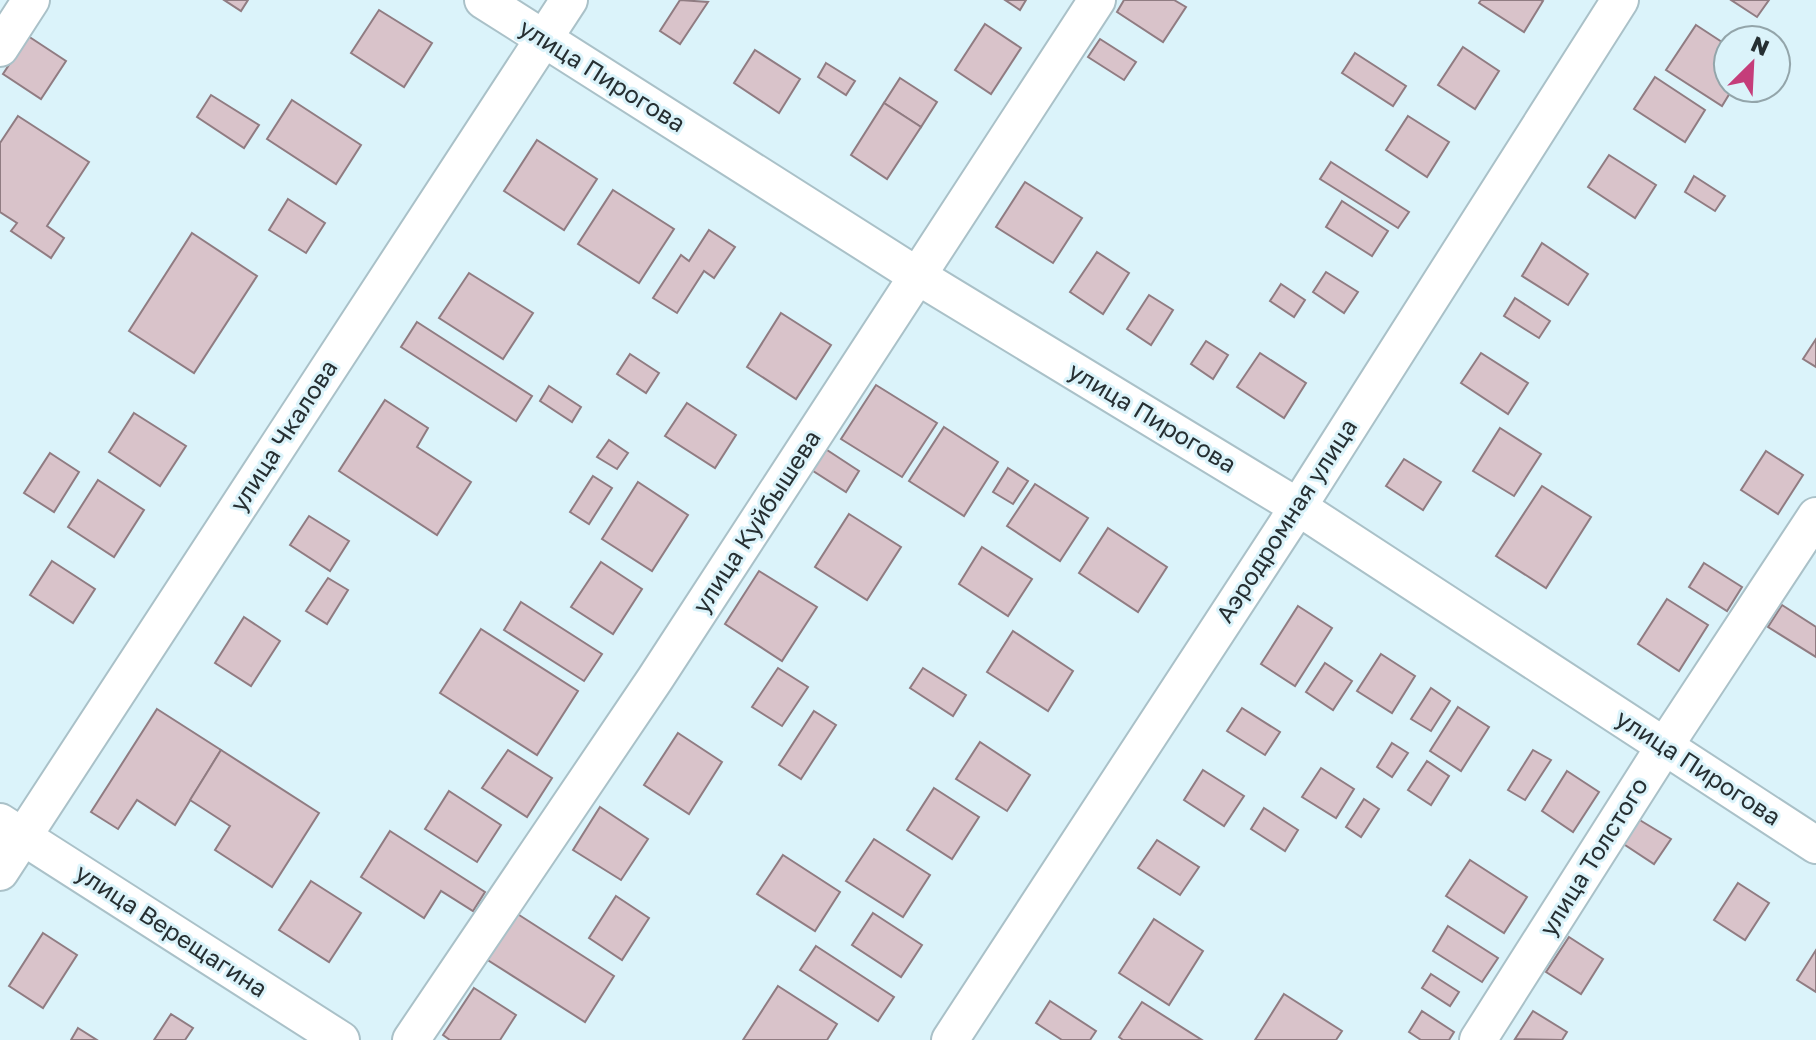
<svg xmlns="http://www.w3.org/2000/svg" width="1816" height="1040" font-family="'Golos Text',sans-serif">
<style>
.building{fill:#d9c3ca;stroke:#907c82;stroke-width:2}
.lines{fill:none;stroke-linecap:round;stroke-linejoin:round}
.street-casing{stroke:#aac1c8;stroke-width:40}
.street{stroke:#fff;stroke-width:36}
.labels{text-anchor:middle;stroke-width:6;stroke-linejoin:round;paint-order:stroke}
.street-label{font-size:24px;fill:#262f32;stroke:#dbf3fa}
</style>
<rect width="100%" height="100%" fill="#dbf3fa"/>
<g class="building">
<path d="M224,0h24l-7,11z"/>
<path d="M680,0l28,2 -28,42 -20,-13z"/>
<path d="M1005,0h21l-6,10z"/>
<path d="M1124,0h50l12,7 -23,35 -46,-30z"/>
<path d="M1481,0h60l2,1 -19,31 -45,-29z"/>
<path d="M1731,0h38l-12,17z"/>
<path d="M379,10l53,33 -28,44 -53,-34z"/>
<path d="M985,24l36,24 -30,46 -36,-24z"/>
<path d="M1696,25l32,21v42h5l-11,18 -56,-36z"/>
<path d="M28,36l38,25 -25,38 -38,-25z"/>
<path d="M1100,39l36,23 -12,18 -36,-23z"/>
<path d="M1463,47l36,24 -24,38 -37,-24z"/>
<path d="M755,50l45,29 -21,34 -45,-30z"/>
<path d="M1355,53l51,33 -13,20 -51,-33z"/>
<path d="M826,63l29,18 -9,14 -28,-18z"/>
<path d="M1655,77l50,33 -20,32 -51,-33z"/>
<path d="M900,78l37,24 -16,25 -37,-24z"/>
<path d="M211,95l48,30 -15,23 -47,-31z"/>
<path d="M292,100l69,45 -25,39 -69,-45z"/>
<path d="M884,103l37,24 -34,52 -36,-24z"/>
<path d="M18,116l71,46 -42,64 17,12 -13,20 -40,-27 6,-8 -17,-11v-69z"/>
<path d="M1408,116l41,26 -22,35 -41,-27z"/>
<path d="M537,140l60,39 -33,51 -60,-39z"/>
<path d="M1609,155l47,30 -21,33 -47,-31z"/>
<path d="M1331,162l78,50 -11,16 -78,-49z"/>
<path d="M1694,176l31,20 -10,15 -30,-19z"/>
<path d="M1025,182l57,36 -29,45 -57,-36z"/>
<path d="M613,190l61,39 -35,54 -61,-39z"/>
<path d="M288,199l37,24 -19,30 -37,-23z"/>
<path d="M1342,201l46,30 -16,25 -46,-29z"/>
<path d="M709,230l26,17 -21,31 -10,-7 -27,42 -24,-15 28,-43 8,6z"/>
<path d="M192,233l65,43 -63,97 -65,-42z"/>
<path d="M1542,243l46,31 -20,31 -46,-29z"/>
<path d="M1097,252l32,21 -26,41 -33,-22z"/>
<path d="M1326,272l32,20 -14,21 -31,-21z"/>
<path d="M469,273l64,40 -30,46 -64,-41z"/>
<path d="M1281,284l24,16 -11,17 -24,-16z"/>
<path d="M1149,295l24,15 -22,35 -24,-16z"/>
<path d="M1515,298l35,23 -11,17 -35,-22z"/>
<path d="M781,313l50,32 -35,54 -49,-32z"/>
<path d="M417,322l115,74 -16,25 -115,-74z"/>
<path d="M1816,339v28l-13,-8z"/>
<path d="M1206,341l22,14 -15,24 -22,-15z"/>
<path d="M1260,353l46,30 -22,35 -47,-31z"/>
<path d="M1481,353l47,30 -20,31 -47,-31z"/>
<path d="M630,354l29,19 -13,20 -29,-19z"/>
<path d="M876,385l61,38 -35,54 -61,-38z"/>
<path d="M549,386l32,21 -9,15 -32,-21z"/>
<path d="M385,400l43,28 -11,19 54,35 -34,53 -98,-64z"/>
<path d="M687,403l49,32 -21,33 -50,-32z"/>
<path d="M134,413l52,33 -26,40 -51,-34z"/>
<path d="M944,427l54,35 -34,54 -55,-35z"/>
<path d="M1500,428l41,26 -27,42 -41,-25z"/>
<path d="M609,440l19,13 -11,16 -20,-12z"/>
<path d="M824,448l35,23 -13,21 -36,-23z"/>
<path d="M1766,451l37,24 -25,39 -37,-24z"/>
<path d="M50,453l29,19 -25,40 -30,-19z"/>
<path d="M1404,459l37,23 -18,28 -37,-24z"/>
<path d="M1008,468l20,13 -15,23 -20,-12z"/>
<path d="M593,476l19,12 -23,36 -19,-12z"/>
<path d="M98,480l46,30 -30,47 -46,-30z"/>
<path d="M638,482l50,33 -36,56 -50,-32z"/>
<path d="M1035,484l53,34 -28,43 -53,-35z"/>
<path d="M1542,486l49,31 -45,71 -50,-32z"/>
<path d="M849,514l52,33 -34,53 -52,-33z"/>
<path d="M309,516l40,25 -19,30 -40,-26z"/>
<path d="M1108,528l59,39 -29,45 -59,-39z"/>
<path d="M982,547l50,32 -24,37 -49,-32z"/>
<path d="M52,561l43,28 -22,34 -43,-28z"/>
<path d="M601,562l41,27 -29,45 -42,-27z"/>
<path d="M1704,563l38,24 -15,24 -38,-24z"/>
<path d="M759,571l58,36 -35,54 -57,-37z"/>
<path d="M328,578l20,12 -21,34 -21,-13z"/>
<path d="M1667,599l41,26 -29,46 -41,-27z"/>
<path d="M521,602l81,52 -18,27 -80,-51z"/>
<path d="M1782,605l34,22v30l-48,-30z"/>
<path d="M1298,606l34,22 -37,58 -34,-22z"/>
<path d="M244,617l36,24 -29,45 -36,-23z"/>
<path d="M481,629l97,62 -41,64 -97,-62z"/>
<path d="M1013,631l60,40 -25,40 -61,-39z"/>
<path d="M1381,654l34,22 -23,37 -35,-22z"/>
<path d="M1325,663l27,18 -19,29 -27,-18z"/>
<path d="M778,668l30,19 -26,39 -30,-19z"/>
<path d="M923,668l43,27 -13,21 -43,-28z"/>
<path d="M1431,688l19,13 -19,30 -20,-12z"/>
<path d="M1458,707l31,20 -28,44 -31,-20z"/>
<path d="M1242,708l38,24 -15,23 -38,-24z"/>
<path d="M157,709l64,41 -46,75 -38,-25 -19,29 -27,-17z"/>
<path d="M814,711l22,14 -35,54 -22,-14z"/>
<path d="M678,733l44,29 -33,52 -45,-29z"/>
<path d="M980,742l50,33 -23,36 -51,-32z"/>
<path d="M1392,743l16,10 -16,24 -15,-10z"/>
<path d="M221,750l98,63 -47,74 -57,-37 15,-24 -40,-26z"/>
<path d="M508,750l44,28 -25,39 -45,-29z"/>
<path d="M1533,750l18,10 -26,40 -17,-10z"/>
<path d="M1427,761l22,15 -18,29 -23,-15z"/>
<path d="M1321,768l33,21 -18,29 -34,-21z"/>
<path d="M1203,770l41,26 -20,30 -40,-26z"/>
<path d="M1567,771l32,21 -26,40 -31,-21z"/>
<path d="M934,788l45,29 -27,42 -45,-29z"/>
<path d="M449,791l52,34 -24,37 -52,-33z"/>
<path d="M1364,799l15,10 -18,28 -15,-10z"/>
<path d="M600,807l48,32 -27,41 -48,-30z"/>
<path d="M1264,808l34,22 -13,21 -34,-22z"/>
<path d="M1638,819l33,20 -17,25 -32,-21z"/>
<path d="M390,831l95,61 -12,19 -32,-20 -17,27 -63,-41z"/>
<path d="M874,839l56,36 -27,42 -57,-36z"/>
<path d="M1157,840l42,27 -19,28 -42,-27z"/>
<path d="M783,855l57,37 -25,39 -58,-37z"/>
<path d="M1470,860l57,37 -23,36 -58,-37z"/>
<path d="M311,881l50,32 -32,49 -50,-32z"/>
<path d="M1738,883l31,20 -24,37 -31,-20z"/>
<path d="M616,896l33,22 -27,42 -33,-22z"/>
<path d="M516,913l98,63 -29,46 -99,-63z"/>
<path d="M873,913l49,32 -21,32 -49,-32z"/>
<path d="M1154,919l49,32 -34,54 -50,-32z"/>
<path d="M1448,926l50,32 -16,24 -49,-31z"/>
<path d="M43,933l34,22 -34,53 -34,-22z"/>
<path d="M1569,937l34,22 -22,35 -35,-22z"/>
<path d="M816,946l78,51 -16,24 -78,-51z"/>
<path d="M1816,950v42l-19,-12z"/>
<path d="M1431,974l28,18 -9,14 -28,-18z"/>
<path d="M778,986l59,38 -10,16h-84z"/>
<path d="M474,988l42,27 -16,25h-50l-7,-5z"/>
<path d="M1284,994l58,37 -6,9h-81z"/>
<path d="M1050,1001l46,30 -6,9h-28l-26,-17z"/>
<path d="M1142,1002l60,38h-79l-4,-3z"/>
<path d="M1422,1011l32,21 -5,8h-28l-12,-8z"/>
<path d="M1533,1011l34,21 -5,8 -47,-1z"/>
<path d="M171,1014l22,14 -8,12h-31z"/>
<path d="M78,1028l19,12h-26z"/>
</g>
<g class="lines">
<g class="street-casing">
<g id="street">
<path d="M483,0l433,275 382,232 518,338"/>
<path d="M0,48l31,-48"/>
<path d="M0,822l341,218"/>
<path d="M0,872l569,-872"/>
<path d="M411,1040l244,-361 442,-679"/>
<path d="M950,1040l348,-533 322,-507"/>
<path d="M1478,1040l186,-293 152,-231"/>
</g>
</g>
<use href="#street" class="street"/>
</g>
<g class="labels">
<g class="street-label">
<text transform="translate(602 76) rotate(32)" y="8">улица Пирогова</text>
<text transform="translate(1152 418) rotate(31)" y="8">улица Пирогова</text>
<text transform="translate(284 436) rotate(-57)" y="8">улица Чкалова</text>
<text transform="translate(1287 521) rotate(-57)" y="8">Аэродромная улица</text>
<text transform="translate(757 522) rotate(-57)" y="8">улица Куйбышева</text>
<text transform="translate(1698 768) rotate(33)" y="8">улица Пирогова</text>
<text transform="translate(1594 857) rotate(-58)" y="8">улица Толстого</text>
<text transform="translate(171 931) rotate(33)" y="8">улица Верещагина</text>
</g>
</g>
<g transform="translate(1752 64) rotate(24)"><circle r="38" fill="#dbf3fa" stroke="#93a5aa" stroke-width="2"/>
<path d="M0-6L14 30L0 20L-14 30Z" fill="#c53d7a"/>
<text y="-12" font-size="22" font-weight="bold" text-anchor="middle" fill="#262f32">N</text>
</g>
</svg>
